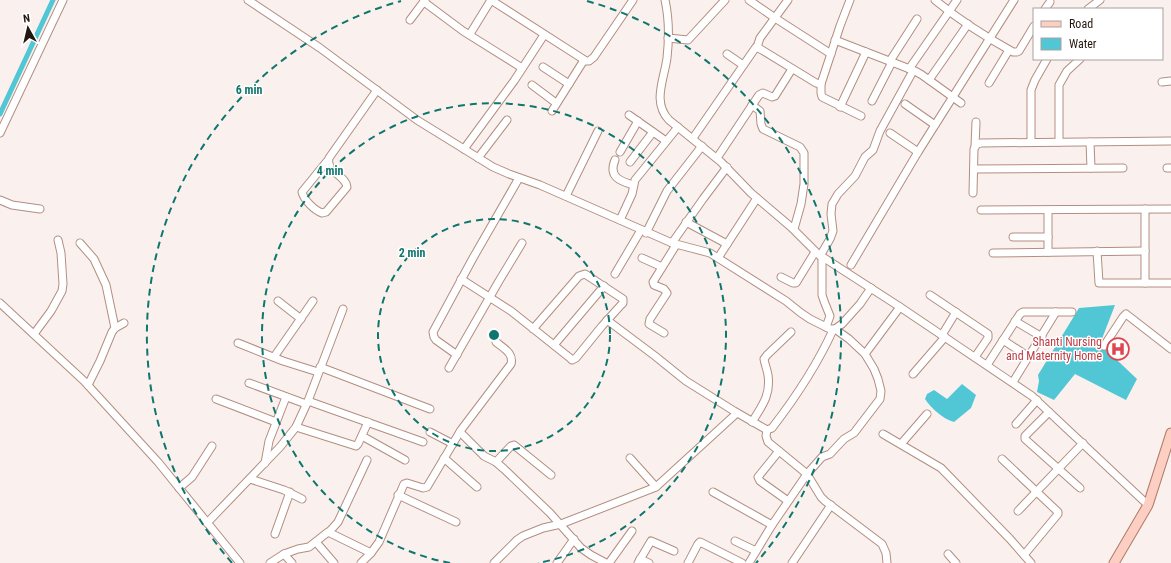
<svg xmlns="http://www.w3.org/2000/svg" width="1171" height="563" font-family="'Roboto Condensed',sans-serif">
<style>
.water{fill:#51c6d4}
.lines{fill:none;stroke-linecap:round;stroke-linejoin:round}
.canal{stroke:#51c6d4;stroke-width:5}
.minor-casing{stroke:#b38e80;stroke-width:9}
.major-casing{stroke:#af7969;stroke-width:11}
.minor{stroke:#fff;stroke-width:7}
.major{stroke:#fccfc2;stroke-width:9}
.ring{fill:none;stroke:#0f766e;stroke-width:2;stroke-dasharray:7 5}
.labels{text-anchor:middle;stroke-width:3;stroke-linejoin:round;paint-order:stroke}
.health-label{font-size:12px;fill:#be3a42;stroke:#fff;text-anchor:end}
.centre{fill:#0f766e;stroke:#fff;stroke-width:2}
.ring-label{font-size:12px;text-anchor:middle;font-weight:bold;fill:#0f766e;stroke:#fff;stroke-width:3;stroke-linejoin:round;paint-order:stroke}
</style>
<rect width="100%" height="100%" fill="#faf1ee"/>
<g class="water">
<path d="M1115,305l-15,39 37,35 -11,21 -51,-26 -21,26 -17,-8 2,-11 -1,-6 41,-67z"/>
<path d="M962,384l14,11 -5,13 -17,14c-11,-3 -23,-14 -29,-23l2,-5 7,-4 13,9z"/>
</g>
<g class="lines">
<path class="canal" d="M0,114l53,-114"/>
<g class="minor-casing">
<g id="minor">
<path d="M248,0l72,48 97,72 76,47 16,7 31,11 132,58 38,10 76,48 15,12 9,6 20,10h5l7,-5 18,-20 11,-16"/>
<path d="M491,0l95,61h3l5,-4 39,-57"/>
<path d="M665,0c4,18 4,40 2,58 -3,22 -15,44 2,62l52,42 30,31 40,34 27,27 82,53 132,89 116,109"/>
<path d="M749,0l26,18 56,36"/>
<path d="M935,0c24,20 51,37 78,52h4l2,-1 15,-25"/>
<path d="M424,2l39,29 59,37"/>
<path d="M1045,9l5,-7"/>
<path d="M1088,9l12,-9"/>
<path d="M410,20l15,-20"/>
<path d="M470,34l21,-34"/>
<path d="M668,38l20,2 37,-40"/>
<path d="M835,40l80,31 7,4 39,28"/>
<path d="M758,47v-3l2,-6 28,-38"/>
<path d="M727,54l16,11"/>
<path d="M890,61l27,-42"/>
<path d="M543,67l26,17"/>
<path d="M909,69l48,-69"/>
<path d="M929,80l39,-56"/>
<path d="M1162,82l9,-1"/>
<path d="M989,83l20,-33"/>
<path d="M821,84v9l1,4 39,19"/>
<path d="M532,85l24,18"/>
<path d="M872,101l20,-39"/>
<path d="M905,104l30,21"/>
<path d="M752,105l8,6 1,13 2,5 37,18 4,6v31l-3,20 -7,25"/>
<path d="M840,107l26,-55"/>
<path d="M552,111l32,-51"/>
<path d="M629,115l37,26"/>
<path d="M0,133l63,-133"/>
<path d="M890,133l28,19"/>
<path d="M693,138l63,-91 6,3 54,33 5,1 19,-58 10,-26"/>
<path d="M1031,142v-52l4,-10 12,-21"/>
<path d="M1059,142v-57l8,-14 13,-12"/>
<path d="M1090,142l1,26"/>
<path d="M975,146l1,-24"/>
<path d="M464,149l50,-68 30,-46"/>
<path d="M620,152l18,-31"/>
<path d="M478,158l29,-38"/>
<path d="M717,158l42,-63 4,-2 9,4 3,-1 17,-27"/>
<path d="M328,160l-26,32c2,8 12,18 20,21l4,-1 21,-25c-1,-12 -22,-15 -18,-29l48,-68"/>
<path d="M615,160c-7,17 5,21 18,25"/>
<path d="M630,162l23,-30"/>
<path d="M1167,168h4"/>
<path d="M974,169l149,-1"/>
<path d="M973,193l1,-44 3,-5 4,-1 190,-2"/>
<path d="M566,196l32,-65"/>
<path d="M0,200l12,5 28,4"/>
<path d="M1145,209v74"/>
<path d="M981,210l190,-1"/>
<path d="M1048,210v42"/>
<path d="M620,220l12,-26 3,-14 43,-53"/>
<path d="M686,222l41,22"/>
<path d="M646,233l21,-42 35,-45"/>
<path d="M1013,237h35"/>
<path d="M80,243l14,16 12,26 9,43"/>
<path d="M672,243l31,-44 24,-32"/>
<path d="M1097,251l2,32h72"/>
<path d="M993,253l152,-2"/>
<path d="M820,256l10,-17 3,-8 -2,-17 1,-10 6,-10 17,-18 10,-19 8,-7 7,-19 33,-60"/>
<path d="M642,258l20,9"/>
<path d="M718,258l39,-60"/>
<path d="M822,258v37l2,6 6,15 -4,11"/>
<path d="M851,265l67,-113 96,-152"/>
<path d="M615,274l26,-44"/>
<path d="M781,277l12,6h3l19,-31"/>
<path d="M461,279l50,32 59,47 2,2 4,-2 26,-32 19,-21 2,-2v-4l-38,-25 -6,2 -46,53"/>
<path d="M930,295l58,39v4l-13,19"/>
<path d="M278,301l23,18"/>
<path d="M0,303l84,78 74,81 82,101"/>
<path d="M607,320l48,36 31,25 48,30 33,19 5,-2c24,-31 45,-63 61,-98"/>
<path d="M1015,321l27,16"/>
<path d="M664,333l-15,-9 1,-5 17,-26 -3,-4 -10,-4 -1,-3 23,-37"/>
<path d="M34,334l17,-23 11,-20 1,-7 -2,-31 -3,-13"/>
<path d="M942,335l14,-23"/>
<path d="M1003,340l26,17"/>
<path d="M238,343l45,18 35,11"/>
<path d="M554,345l50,-59"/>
<path d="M1104,346l19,-29 3,-3 45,35"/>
<path d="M865,354l35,-47"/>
<path d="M457,355l-21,-15 -2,-3 -1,-5 40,-74 46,-80"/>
<path d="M274,357l39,-56"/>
<path d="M987,365l33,-51 3,-2h49"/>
<path d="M320,367l110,42"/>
<path d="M449,368l50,-87 23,-38"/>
<path d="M913,374l32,-37"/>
<path d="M1013,382l43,-70"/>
<path d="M249,383l57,21"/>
<path d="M88,385l12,-24 12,-29 3,-4 9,-5"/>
<path d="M216,399l60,23"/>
<path d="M308,401l115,41"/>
<path d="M1049,412l-24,24v3l55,49"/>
<path d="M752,422c10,-16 19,-27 16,-47 -1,-6 -3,-10 -4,-16l3,-4 24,-23"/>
<path d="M1016,424l21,-24"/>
<path d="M296,427l60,19 2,-2 10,-22"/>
<path d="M767,430l-1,6 2,6 39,32 14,23 4,4 57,43 4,9 1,10"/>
<path d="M430,432l23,12"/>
<path d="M460,432l24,24 12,6 8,7 46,44 31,35 10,7 15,8"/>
<path d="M883,434l58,34 69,71 21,24"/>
<path d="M362,436l43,24"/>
<path d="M901,444l26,-30"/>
<path d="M779,451l-21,26 2,4 28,20"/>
<path d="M444,458l33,29"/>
<path d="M630,458l26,29"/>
<path d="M1002,459l56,53v2l-34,41"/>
<path d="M496,462l15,-16 3,-1 37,30"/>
<path d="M265,463l4,-22 17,-44"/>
<path d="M250,479l34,11 18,9"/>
<path d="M179,488l13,-11 20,-31"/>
<path d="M713,492l59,33"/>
<path d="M398,495l58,27"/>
<path d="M1018,511l65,-68"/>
<path d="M207,523l73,-76 16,-20 12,-26 35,-92"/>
<path d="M329,532l9,-10 29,-62"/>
<path d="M275,534l15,-42"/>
<path d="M735,541l21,10"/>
<path d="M316,542l18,21"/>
<path d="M284,554l8,9"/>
<path d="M948,554l8,9"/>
<path d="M640,559l9,4"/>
<path d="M270,563l14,-9 14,-5 11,-2 19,-15 43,21"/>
<path d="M361,563l10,-10 8,-11 25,-58 3,-1 16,5 4,-1 34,-57 50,-66c3,-11 -8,-16 -15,-22"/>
<path d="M494,563l23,-23 6,-4 20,-8 18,-4 95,-37 81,-74"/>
<path d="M557,563l17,-24"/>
<path d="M609,563l23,-32"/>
<path d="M638,563l13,-22 23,10"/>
<path d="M688,563l10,-19 2,-2 42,21"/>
<path d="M749,563l23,-38 35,-51 15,-17 8,-3 14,-15 10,-6 26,-34 1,-8 -3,-12 -4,-10 -9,-15 -16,-15 -14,-10"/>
<path d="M792,563l39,-58"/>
</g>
</g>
<g class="major-casing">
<path id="major" d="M1114,563l34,-58 23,-72"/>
</g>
<use href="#minor" class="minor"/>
<use href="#major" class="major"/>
</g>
<g class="ring">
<circle cx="494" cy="335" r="116"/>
<path d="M450 563A232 232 0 1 1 538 563"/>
<path d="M232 563A347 347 0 0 1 401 1M587 1A347 347 0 0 1 756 563"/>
</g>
<defs>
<g id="hospital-ring" transform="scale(1.15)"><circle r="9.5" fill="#fff" stroke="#e0444e" stroke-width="1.5"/><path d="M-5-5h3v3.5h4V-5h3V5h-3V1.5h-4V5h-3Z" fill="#e0444e"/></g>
</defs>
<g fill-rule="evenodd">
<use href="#hospital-ring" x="1118" y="349"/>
</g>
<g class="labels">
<g class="health-label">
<text x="1102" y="346">Shanti Nursing<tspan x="1102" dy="14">and Maternity Home</tspan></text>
</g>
</g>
<circle cx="494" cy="335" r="6" class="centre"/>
<g class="ring-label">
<text x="249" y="94">6 min</text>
<text x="330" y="175">4 min</text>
<text x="412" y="257">2 min</text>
</g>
<rect x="1033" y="8" width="130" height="52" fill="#ffffff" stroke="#a7a29f"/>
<rect x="1041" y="21" width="20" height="6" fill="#fccfc2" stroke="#a7a29f"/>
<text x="1069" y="28" font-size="12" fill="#231610">Road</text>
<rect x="1041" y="38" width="20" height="12" fill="#51c6d4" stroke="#a7a29f"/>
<text x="1069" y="48" font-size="12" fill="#231610">Water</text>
<g transform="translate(28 28) rotate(352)" stroke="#ffffff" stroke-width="3" paint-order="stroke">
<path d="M0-3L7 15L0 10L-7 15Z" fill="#231610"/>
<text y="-6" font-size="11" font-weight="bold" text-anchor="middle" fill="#231610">N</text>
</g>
</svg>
